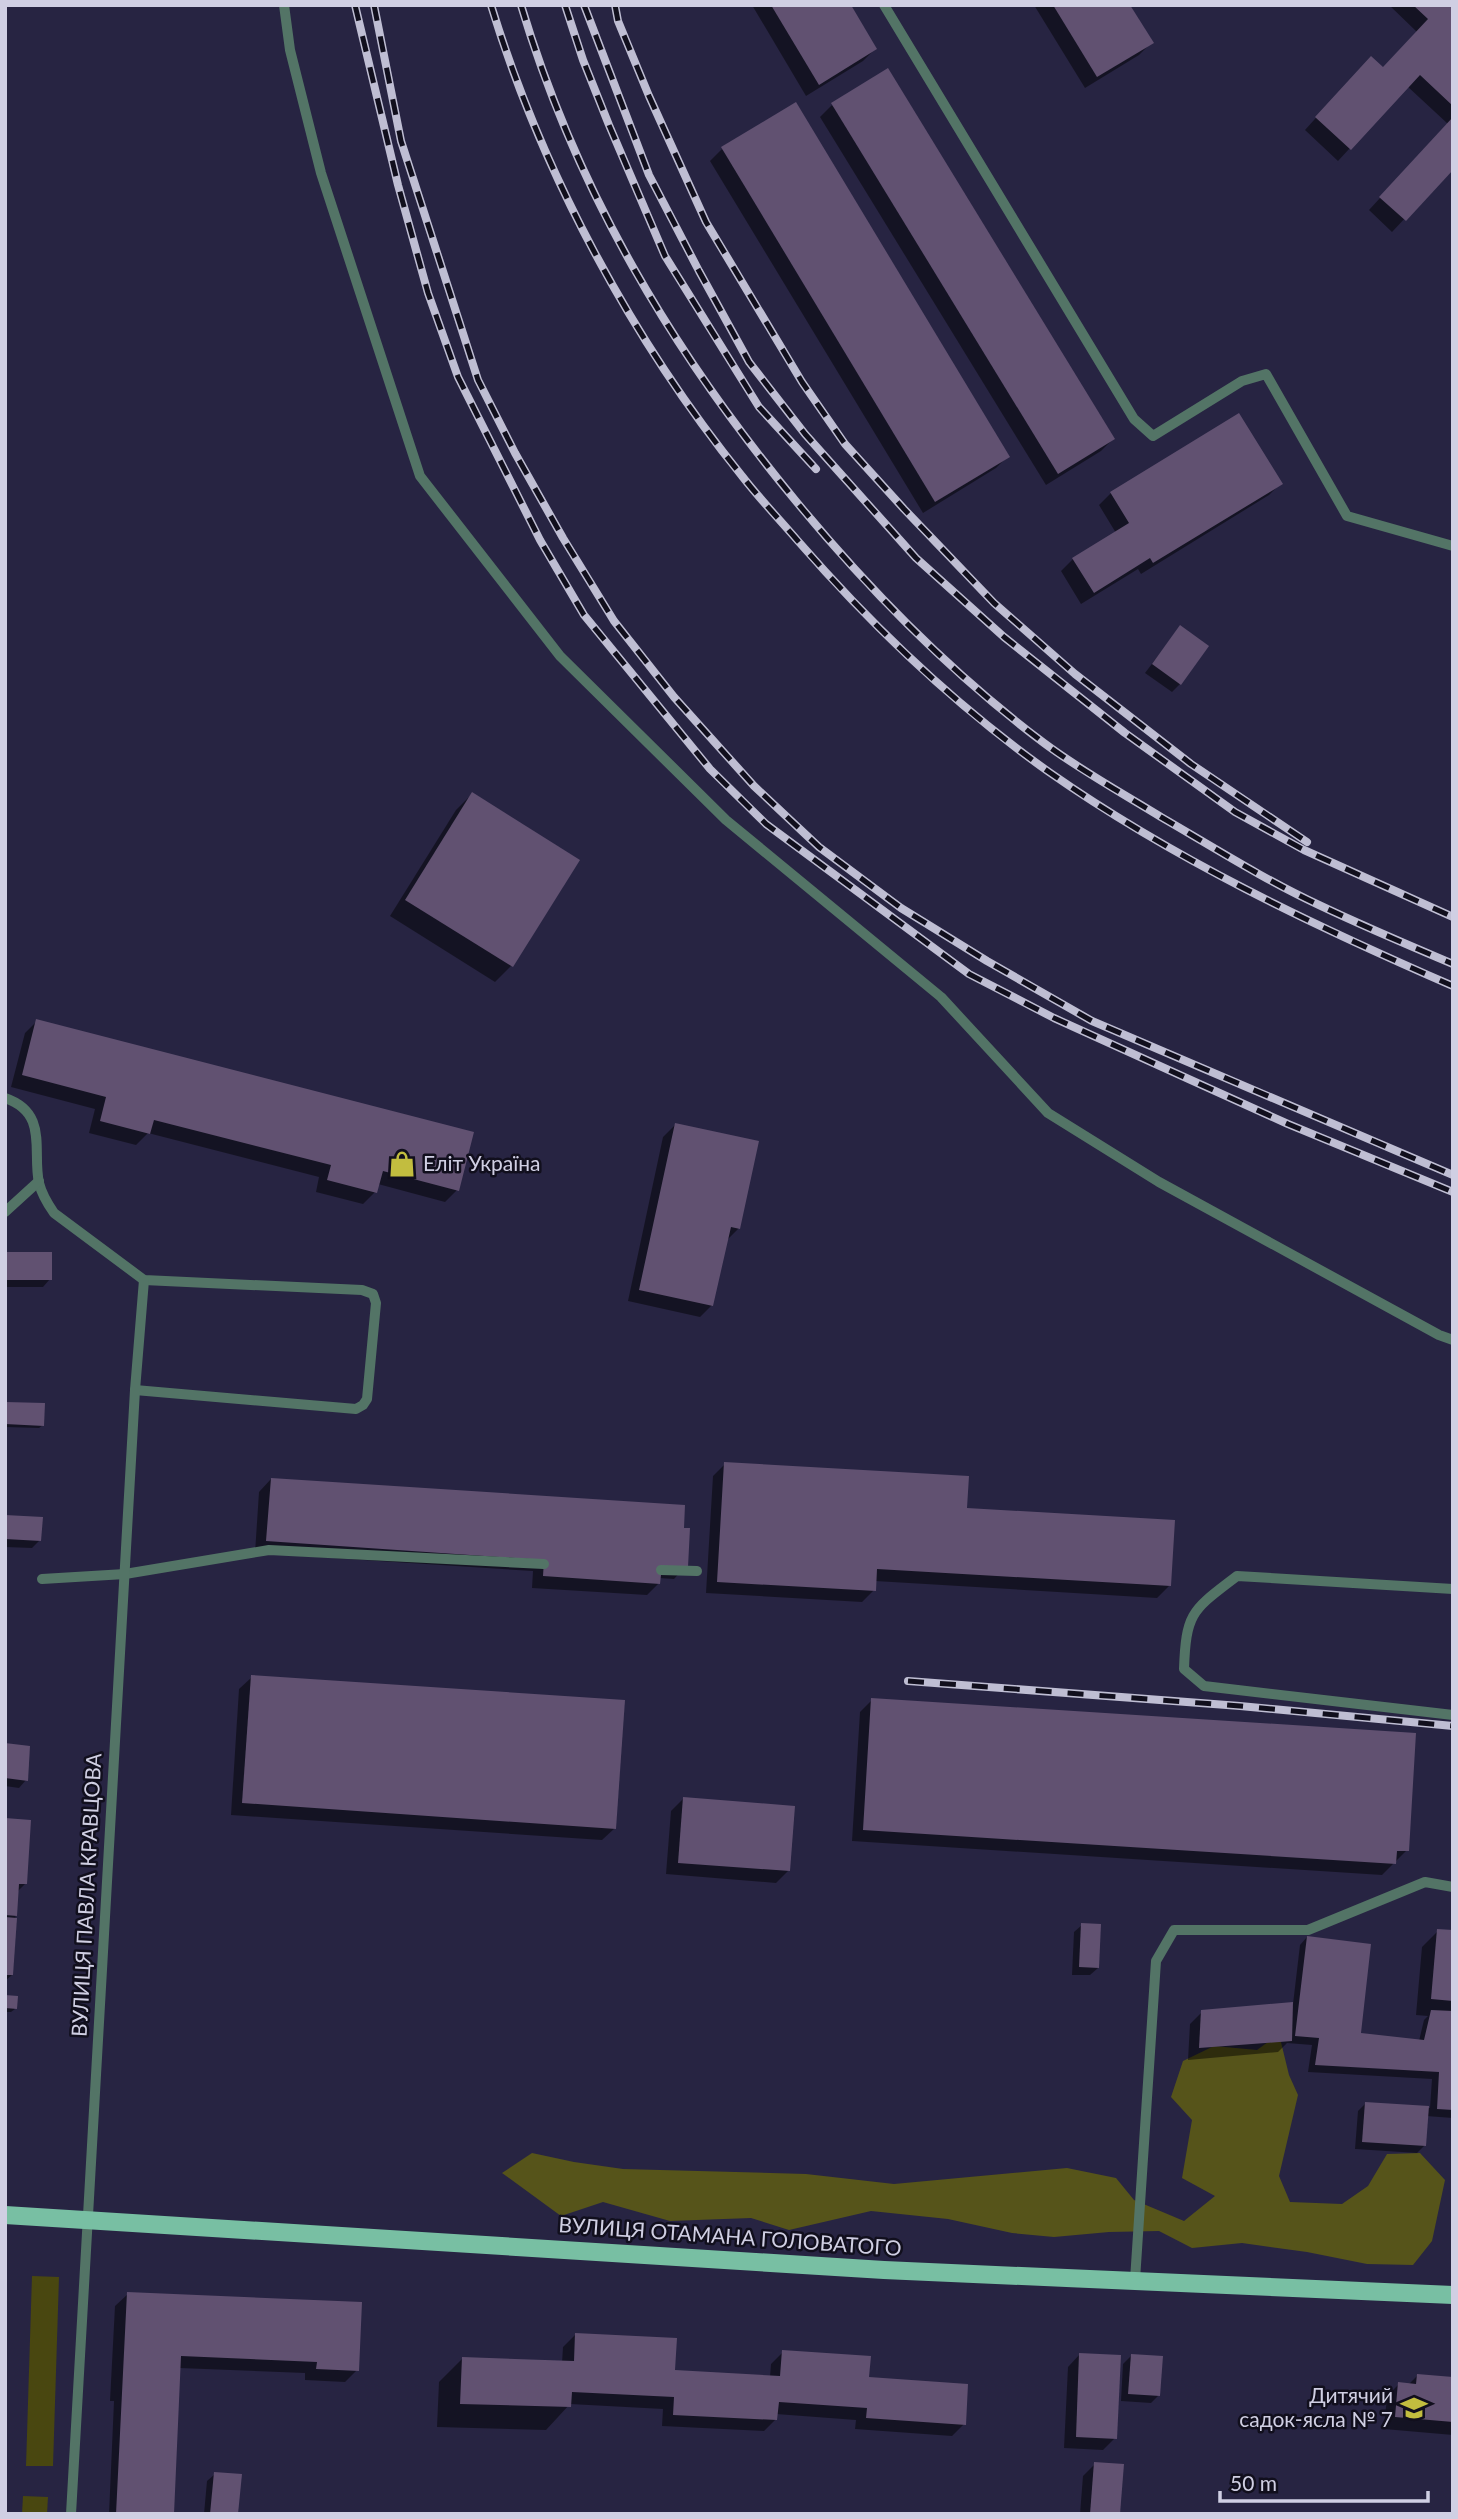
<svg xmlns="http://www.w3.org/2000/svg" width="1458" height="2519" font-family="Lato,sans-serif">
<style>
.green{fill:#494710}
.forest{fill:#56541a}
.shadow{fill:#0007}
.building{fill:#615171}
.lines{fill:none;stroke-linecap:round;stroke-linejoin:round}
.service{stroke:#537466;stroke-width:10}
.primary{stroke:#78bfa3;stroke-width:18}
.rail-casing{stroke:#bfbed3;stroke-width:8}
.rail{stroke:#110f1d;stroke-width:5;stroke-dasharray:16;stroke-linecap:butt}
.labels{text-anchor:middle;stroke-width:5;stroke-linejoin:round;paint-order:stroke}
.poi-label{font-size:21px;fill:#d0cfe3;stroke:#110f1d;text-anchor:start}
.street-label{font-size:21px;fill:#d0cfe3;stroke:#110f1d}
</style>
<rect width="100%" height="100%" fill="#272442"/>
<g class="green">
<path d="M32,2276l27,1 -6,189h-27z"/>
<path d="M23,2496l25,1 -1,17h-25z"/>
</g>
<path class="forest" d="M1279,2034l10,41 9,20 -19,81 11,26 52,2 26,-18 19,-32 33,-1 25,27 -13,61 -19,24 -46,-1 -60,-12 -65,-9 -50,5 -33,-17 -50,1 -55,5 -42,-4 -64,-14 -77,-8 -82,19 -38,-12 -81,3 -67,-19 -42,14 -59,-43 30,-20 42,9 49,7 183,5 88,10 173,-16 49,10 18,22 50,21 31,-25 -33,-18 10,-58 -21,-23 12,-36 31,-15 43,4z"/>
<g class="shadow">
<path d="M752,5h97l26,44 -12,12 -57,35z"/>
<path d="M1034,5h94l23,38 -12,12 -54,33z"/>
<path d="M1389,5h64v162l-61,65 -23,-22 79,-86 -41,-38 -69,75 -33,-31 54,-60 24,-1 34,-37z"/>
<path d="M832,105l281,334 -12,12 -55,34 -226,-368z"/>
<path d="M722,149l286,307 -12,12 -73,45 -213,-352z"/>
<path d="M1281,483l-12,12 -128,79 -3,-5 -57,35 -20,-33 12,-12 43,-26 -17,-28 12,-12z"/>
<path d="M1180,627v57l-8,8 -27,-19z"/>
<path d="M472,794l105,66 -66,106 -16,16 -105,-66 66,-106z"/>
<path d="M37,1021l420,169 -12,12 -67,-18 -3,8 -12,12 -47,-12 3,-15 -171,-44 -12,12 -47,-12 6,-24 -84,-22 14,-54z"/>
<path d="M675,1125l64,103 -13,13 -14,64 -12,12 -72,-16 35,-164z"/>
<path d="M5,1253l45,26 -7,8h-38z"/>
<path d="M5,1403l38,22 -4,3 -34,-1z"/>
<path d="M725,1464l240,45 204,77 -12,12 -282,-17 -1,9 -12,12 -156,-9 7,-117z"/>
<path d="M271,1479l411,50 4,37 -12,13 -15,-1v5l-12,12 -115,-7 1,-17 -278,-18 4,-61z"/>
<path d="M5,1517l35,23 -8,8 -27,-1z"/>
<path d="M252,1677l363,151 -13,12 -371,-25 8,-126z"/>
<path d="M872,1700l535,150 -25,25 -530,-34 8,-129z"/>
<path d="M5,1744l21,36 -7,8 -14,-2z"/>
<path d="M683,1799l105,72 -12,12 -110,-9 5,-63z"/>
<path d="M5,1820l20,64 -8,8 -5,83 -7,6z"/>
<path d="M1082,1925l16,43 -8,7h-18l2,-43z"/>
<path d="M1438,1931l15,1v186l-27,-2 -1,29 -8,8 -62,-4 3,-38 8,-8 64,5 2,-29 -124,-7 4,-27 -25,-2 -9,9 -90,8 2,-36 12,-12 91,-8 7,-59 7,-8 52,97 60,7 5,-21 4,-4 -12,-1 6,-68z"/>
<path d="M5,1998l10,11 -4,3h-6z"/>
<path d="M128,2294l229,76 -12,12 -40,-2v-7l-126,-5 -7,146h-63l5,-113h-4l5,-95z"/>
<path d="M575,2335l98,37 97,5 1,-13 12,-12 84,27 97,45 -12,12 -97,-7 1,-9 -80,-6v5l-12,12 -102,-5 1,-17 -93,-5 -24,26 -109,-3 2,-45 23,-23 100,4 1,-16z"/>
<path d="M1080,2354l35,84 -12,12 -39,-2 4,-81z"/>
<path d="M1131,2356l27,40 -7,7 -30,-2 2,-37z"/>
<path d="M1417,2376l36,3v56l-69,-6 3,-33 12,-12 9,1z"/>
<path d="M1095,2464l24,50h-39l3,-38z"/>
<path d="M215,2474l21,40h-32l3,-33z"/>
</g>
<g class="building">
<path d="M771,5h80l26,44 -58,36z"/>
<path d="M1053,5h77l24,38 -57,34z"/>
<path d="M1413,5h40v101l-33,-31 -69,75 -36,-33 56,-61 12,11 45,-48z"/>
<path d="M888,68l227,371 -57,35 -227,-371z"/>
<path d="M796,102l214,355 -75,45 -214,-355z"/>
<path d="M1453,117v53l-47,51 -27,-24z"/>
<path d="M1239,413l44,71 -130,79 -3,-5 -56,35 -22,-35 57,-35 -19,-31z"/>
<path d="M1180,625l29,21 -28,39 -29,-21z"/>
<path d="M472,792l108,68 -67,107 -108,-67z"/>
<path d="M36,1019l438,113 -15,59 -76,-20 -6,22 -50,-13 4,-15 -177,-45 -4,14 -50,-13 6,-24 -84,-22z"/>
<path d="M675,1123l84,18 -19,88 -9,-2 -18,79 -74,-16z"/>
<rect x="5" y="1252" width="47" height="28"/>
<path d="M5,1402l40,1 -1,23 -39,-2z"/>
<path d="M724,1462l245,14 -2,32 208,12 -4,66 -294,-17 -1,22 -159,-9z"/>
<path d="M271,1478l414,27 -1,23h6l-2,39 -26,-1 -2,18 -117,-8 1,-16 -278,-19z"/>
<path d="M5,1515l38,2 -2,24 -36,-2z"/>
<path d="M251,1675l374,25 -9,129 -374,-26z"/>
<path d="M871,1698l545,35 -7,118h-12l-1,13 -533,-34z"/>
<path d="M5,1743l25,3 -2,35 -23,-3z"/>
<path d="M683,1797l112,9 -5,65 -112,-8z"/>
<path d="M5,1818l26,2 -4,64h-8l-2,32 -12,-1z"/>
<path d="M5,1917l12,1 -4,57h-8z"/>
<path d="M1081,1923l20,1 -2,44 -20,-1z"/>
<path d="M1437,1929l16,1v71l-22,-2z"/>
<path d="M1307,1936l64,8 -10,89 63,7 7,-30 22,1v99l-16,-1 2,-37 -124,-7 4,-27 -24,-2z"/>
<path d="M5,1995l13,1 -1,13 -12,-1z"/>
<path d="M1293,2002l-1,39 -93,7 2,-38z"/>
<path d="M1365,2102l64,4 -3,40 -64,-4z"/>
<path d="M127,2292l235,10 -3,69 -43,-2 1,-7 -136,-6 -7,158h-58z"/>
<path d="M575,2333l102,5 -2,32 105,6 2,-26 89,6 -2,21 99,7 -2,41 -100,-7 1,-10 -88,-6 -2,18 -104,-5 1,-18 -102,-5 -1,15 -111,-3 2,-47 112,4z"/>
<path d="M1079,2353l42,2 -4,84 -41,-2z"/>
<path d="M1131,2354l32,2 -3,40 -32,-2z"/>
<path d="M1417,2374l36,3v45l-58,-5 3,-35 18,2z"/>
<path d="M1094,2462l30,2 -4,50h-30z"/>
<path d="M214,2472l28,2 -4,40h-28z"/>
</g>
<g class="lines">
<g class="service">
<path d="M284,5l6,45 31,123 99,303 140,180 166,164 215,177 107,116 111,69 280,153 14,5"/>
<path d="M884,5l250,414 19,17 89,-55 24,-7 81,142 106,30"/>
<path d="M5,1098c44,15 27,53 34,85 3,12 8,20 15,30l90,67 218,10 11,4 3,9 -9,96 -4,6 -7,4 -221,-19"/>
<path d="M5,1212l34,-31"/>
<path d="M661,1570l36,1"/>
<path d="M42,1579l83,-5 144,-24 275,14"/>
<path d="M1453,1589l-216,-13c-44,34 -51,35 -53,93l20,17 249,29"/>
<path d="M1135,2280l21,-319 18,-31h134l117,-48 28,5"/>
<path d="M71,2514l64,-1124 9,-110"/>
</g>
<path class="primary" d="M5,2215l879,55 569,25"/>
<g class="rail-casing">
<g id="rail">
<path d="M355,5l43,180 30,108 30,84 82,163 44,75 126,154 56,55 203,150 85,44 234,106 165,68"/>
<path d="M374,5l27,136 77,239 37,73 48,85 51,83 60,76 80,89 65,61 82,61 86,53 105,60 361,154"/>
<path d="M491,5c51,167 141,335 251,471 17,22 37,43 56,65 75,86 158,165 251,231 126,88 264,153 404,214"/>
<path d="M521,5c56,187 151,346 274,495 74,90 156,173 249,243 36,27 78,50 117,74 52,30 104,63 158,88 44,21 89,40 134,59"/>
<path d="M565,5l18,55 26,65 56,131 94,151 57,62"/>
<path d="M584,5l65,170 50,96 50,91 56,72 111,124 88,79 121,96 110,79 69,38 149,67"/>
<path d="M615,5l3,16 31,75 57,126 96,160 43,62 59,65 90,94 81,71 116,90 116,78"/>
<path d="M908,1681l332,25 213,20"/>
</g>
</g>
<use href="#rail" class="rail"/>
</g>
<defs>
<g id="shop-bare" transform="scale(2.1)"><path d="M-5-2.5h2.3a2.7 3.5 0 0 1 5.4 0H5L5.5 6h-11ZM-1.5-2.5h3a1.5 2.3 0 0 0-3 0Z" fill="#c2bd3f" stroke="#110f1d" stroke-width="2.5" paint-order="stroke"/></g>
<g id="school-bare" transform="scale(2.1)"><path d="M0-5L7-2L0 1L-7-2ZM-4 1L0 2.5L4 1V4Q0 6-4 4Z" fill="#c2bd3f" stroke="#110f1d" stroke-width="2.5" paint-order="stroke"/></g>
</defs>
<g fill-rule="evenodd">
<use href="#shop-bare" x="402" y="1164"/>
<use href="#school-bare" x="1414" y="2408"/>
</g>
<g class="labels">
<g class="poi-label">
<text x="423" y="1171">Еліт Україна</text>
<text x="1393" y="2403" text-anchor="end">Дитячий<tspan x="1393" dy="24">садок-ясла № 7</tspan></text>
</g>
<g class="street-label">
<text transform="translate(87 1895) rotate(-87)" y="7">ВУЛИЦЯ ПАВЛА КРАВЦОВА</text>
<text transform="translate(730 2237) rotate(4)" y="7">ВУЛИЦЯ ОТАМАНА ГОЛОВАТОГО</text>
</g>
</g>
<rect width="1458" height="2519" fill="none" stroke="#d0cfe3" stroke-width="14"/>
<path d="M1220 2491v10h208v-10" fill="none" stroke="#d0cfe3" stroke-width="3.5"/>
<text x="1230" y="2491" font-size="21" fill="#d0cfe3" stroke="#110f1d" stroke-width="5" paint-order="stroke">50 m</text>
</svg>
